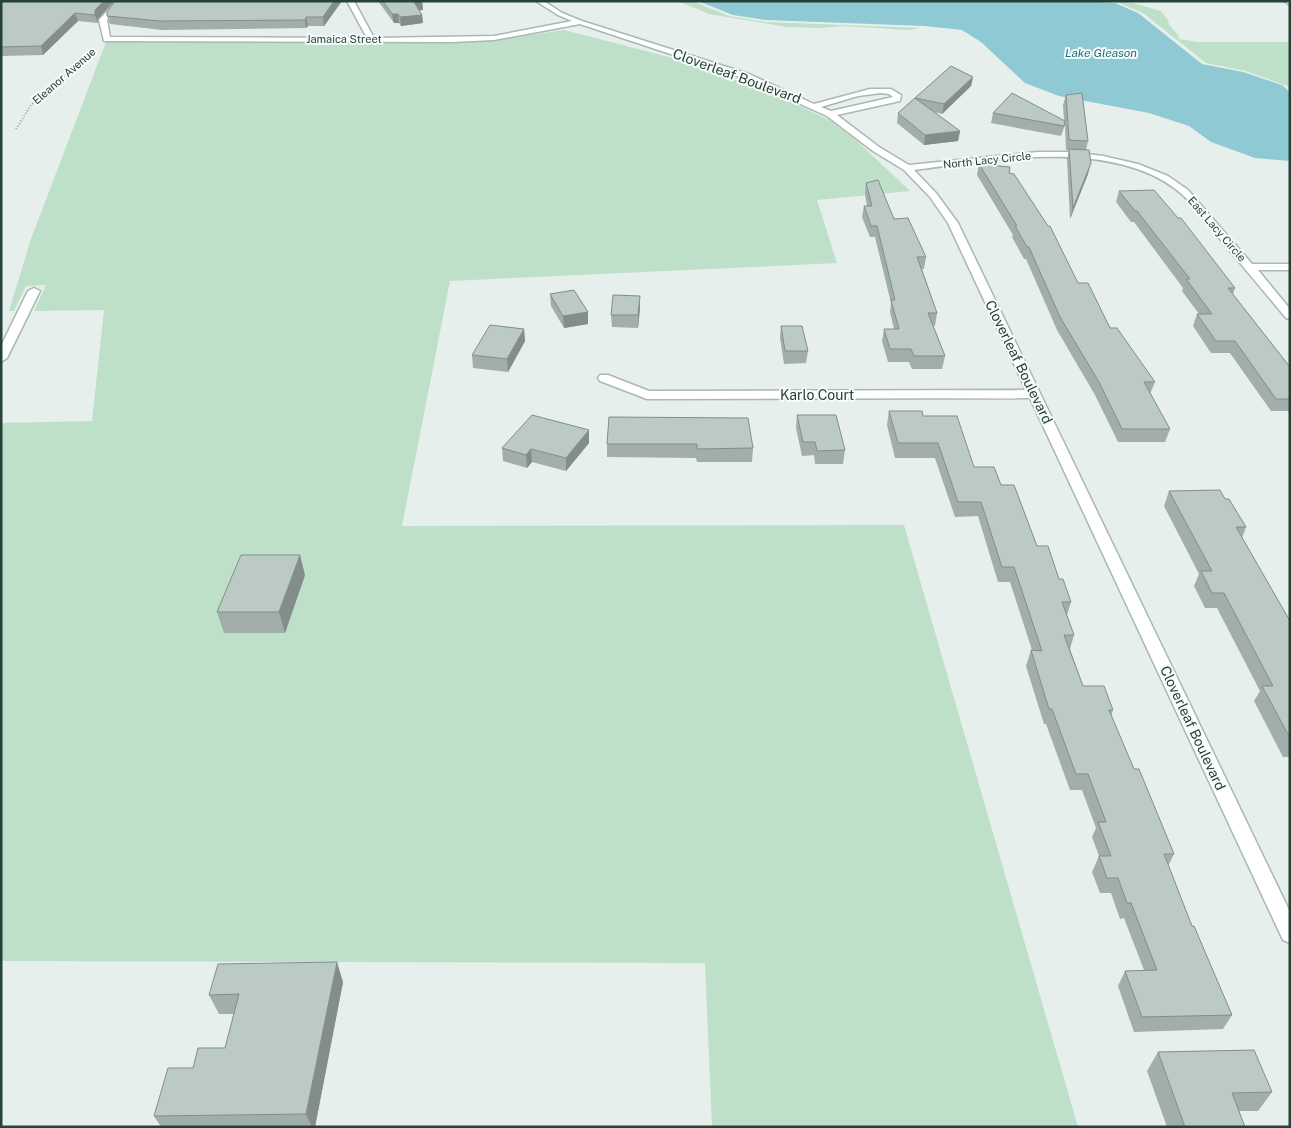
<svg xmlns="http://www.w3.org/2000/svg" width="1291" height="1128" font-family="'Public Sans',sans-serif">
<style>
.green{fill:#bfe0c8}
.water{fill:#8ec9d4}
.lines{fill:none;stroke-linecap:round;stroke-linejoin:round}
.minor-casing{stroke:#a8b8b2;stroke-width:3}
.path{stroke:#86b3a5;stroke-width:2;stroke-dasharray:1 2;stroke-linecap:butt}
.minor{fill:#fff;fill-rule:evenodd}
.wall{fill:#a1aea9}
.shaded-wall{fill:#838d89}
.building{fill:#bbcac4;stroke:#838d89}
.labels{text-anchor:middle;stroke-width:4;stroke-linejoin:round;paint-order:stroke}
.far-street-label{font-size:11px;fill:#24423a;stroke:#f7fbf9}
.far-water-label{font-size:12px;font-style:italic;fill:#1c6f80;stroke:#f7fbf9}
.street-label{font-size:14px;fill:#24423a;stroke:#f7fbf9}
</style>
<rect width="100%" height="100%" fill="#e6efeb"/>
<g class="green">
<path d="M678,1h14l37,15 37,6 153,6 -10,2 -65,-4 -24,2 -33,-1 -78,-13z"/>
<path d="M1110,1h16l35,10 7,9 1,5 9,10 1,4 18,3h93v45l-44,-16 -40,-8 -63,-50 -24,-10z"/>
<path d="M564,30l105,27 104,36 56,27 28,21 53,50 -93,9 20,63 -387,18 -48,245 502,-1 174,602h-366l-7,-164 -704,-2v-538l91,-2 12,-111 -70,1 12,-26 -20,1 -12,25h-5l22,-72 75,-197h345l43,-2z"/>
</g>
<path class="water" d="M698,1h387l30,2 23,10 64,51 41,8 39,13 8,7v69l-35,-3 -44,-16 -22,-16 -40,-13 -90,-17 -34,-13 -44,-41 -19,-12 -37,-4 -159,-6 -33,-5z"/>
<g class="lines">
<g class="minor-casing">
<g id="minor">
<path d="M116,1h7l-16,19 3,17 257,1 -20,-37h7l20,37 120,-2 78,-15 -14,-6 -22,-14h8l18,12 20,8 167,53 65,30 56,-15h21l10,6 -1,6 -63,14 42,32 30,18 129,-13h33l32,4 35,8 30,12 20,14 64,74h38v6h-32l32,39v10l-4,-1 -101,-121c-65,-61 -191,-37 -271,-27l22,23 22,30 332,689v31l-7,-3 -253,-542 -383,1 -47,-18 -2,-3 2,-3h8l41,16 377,-1 -78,-167 -18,-26 -26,-27 -31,-19 -46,-35 -84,-38 -163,-54 -86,16 -42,2 -348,-1 -5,-21zM881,93l8,1 4,3 -62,14 -10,-4 37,-11z"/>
<path d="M1284,1h6v4z"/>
<path d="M34,288l6,3 -33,67 -6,4v-16l27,-55z"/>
</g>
</g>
<path class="path" d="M16,129l15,-24 64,-56"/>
<use href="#minor" class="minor"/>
</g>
<g class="wall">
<path d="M1,1h113l-16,18v4l-20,-2 -35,34 -42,1z"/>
<path d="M342,1l-18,25h-16l-2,2 -144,2 -52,-6 -3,-8z"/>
<path d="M378,1h44l1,9h-4l3,5 1,8 -22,3 -2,-3h-5z"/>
<path d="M951,66l22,11 -2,9 -29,28 -8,-2 26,19 -2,10 -34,4 -27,-22 1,-10z"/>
<path d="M1066,95l22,46 -2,9 2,24 -18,45 -3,-60 2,-9h-3l-1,-25 -4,11 -70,-13 2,-10 71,7 -1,-15z"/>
<path d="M979,164l30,9 69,110 32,45 45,54 -5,12 20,35 -5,13h-47l-23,-47 -38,-65 -31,-71h-2l-12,-22 1,-2 -36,-60z"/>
<path d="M866,183l60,74 -2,12h-2l15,44 -2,13 -2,-1 12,31 -3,13h-30l-3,-7h-21l-6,-21 2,-12h10l-4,-17 1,-9 -16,-66h-5l-8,-20 2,-11h3l-2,-12z"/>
<path d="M1119,191l116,97 -2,6 57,73v46l-2,-2h-17l-41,-58h-19l-18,-27 4,-12h2l-17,-23 1,-3 -49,-66h-3l-15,-20z"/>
<path d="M550,294l38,30 -24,4 -13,-22z"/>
<path d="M640,308l-2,20 -26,-1 -1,-12z"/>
<path d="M781,326l27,25 -2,12 -22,1 -4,-26z"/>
<path d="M524,329l1,12 -17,31 -35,-4 -1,-13z"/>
<path d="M889,411l34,5 51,51 27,18 36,61 22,33 12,23 -4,13 7,20 -4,14 13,37 30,24 -2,6 23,53 40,85 -6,12 24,60 40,89 -9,14 -89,3 -16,-46 7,-15 19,-1 -20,-52 -4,1 -9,-26h-11l-8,-21 7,-16 -7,-19 4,-9 -14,-38h-12l-24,-66h-2l-18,-58 5,-16h1l-22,-68h-12l-20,-66 -23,1 -20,-59h-40l-8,-33z"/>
<path d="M797,415l48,35 -2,14h-28l-1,-9 -12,1 -6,-28z"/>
<path d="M609,417l144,31 -1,14h-55l-1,-4 -89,-1v-13z"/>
<path d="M589,430v13l-23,28 -34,-9 -5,6 -24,-7 -1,-13z"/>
<path d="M1169,491l56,8 21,28 -4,11 48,83v136h-7l-29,-56 6,-10 -43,-83h-12l-11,-22 5,-12 -35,-68z"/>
<path d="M305,575l-20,58h-61l-7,-21z"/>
<path d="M343,982l-28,145h-154l-7,-11 39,-48 32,-20 9,-34h-15l-10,-19z"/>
<path d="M1158,1052l114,40 -14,19h-19l6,16h-78l-20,-56z"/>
</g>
<g class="shaded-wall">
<path d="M104,1h10l-16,18v4l-3,-8v-5z"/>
<path d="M334,1h8l-18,25 -1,-9z"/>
<path d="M422,1l1,9 -8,1 -1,-9z"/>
<path d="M75,13l3,8 -35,34 -2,-9z"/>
<path d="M392,14h6l1,9h-5z"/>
<path d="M422,15l1,8 -22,3 -1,-9z"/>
<path d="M306,17l2,9 -2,2 -1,-8z"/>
<path d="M973,77l-2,9 -29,28 2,-10z"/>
<path d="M960,131l-2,10 -34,4 1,-10z"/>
<path d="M1091,163l-3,11 -18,45 3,-11z"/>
<path d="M640,296v12l-2,20v-13z"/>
<path d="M588,312v12l-24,4 -1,-12z"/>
<path d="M524,329l1,12 -17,31 -1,-13z"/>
<path d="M589,430v13l-23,28v-13z"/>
<path d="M531,449l1,13 -5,6 -1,-13z"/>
<path d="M300,555l5,20 -20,58 -6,-21z"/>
<path d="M337,962l6,20 -28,145h-3l-6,-13z"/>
</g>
<g class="building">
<path d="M1,1h103l-9,9v5l-20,-2 -34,33 -40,1z"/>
<path d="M115,1h219l-11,16h-17l-1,3 -145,1 -53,-5v-4z"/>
<path d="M383,1h39l-8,1 8,13 -22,2 -2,-3h-6z"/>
<path d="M951,66l22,11 -29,27 -29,-6 45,33 -35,4 -27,-22z"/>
<path d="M1012,93l53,28 -1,5 -71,-13z"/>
<path d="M1082,93l6,48 -19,-1 -3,-45z"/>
<path d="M1069,149l20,1 2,13 -18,45z"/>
<path d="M979,164l31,3 -1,6 5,1 34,52h2l28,57h10l22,45h7l38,54h-11l26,47h-48l-23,-47 -39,-65 -31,-70h-2l-12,-21h2z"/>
<path d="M878,180l16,39 14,-1 18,39h-9l20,56h-9l17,43h-31l-3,-7h-21l-6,-20h15l-8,-29h4l-18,-74h-6l-7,-20h8l-6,-23z"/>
<path d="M1154,190l24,28h3l54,70h-7l62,79v32h-14l-41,-58h-19l-19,-27h15l-26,-35h4l-53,-68h-2l-16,-20z"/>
<path d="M574,290l14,22 -25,4 -13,-22z"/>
<path d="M613,295l27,1 -2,19h-27z"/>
<path d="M490,325l34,4 -17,30 -35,-4z"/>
<path d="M781,326h21l6,25h-23z"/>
<path d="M889,411h33l1,5h34l17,51h20l7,18h13l23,61h11l11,33h4l8,23h-9l12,33h-10l19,51h21l9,24h-4l25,59h5l35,85h-10l28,72h2l38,89 -90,2 -17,-46 32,-1 -26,-67h-4l-9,-25h-11l-8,-22h12l-13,-34h8l-18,-48h-12l-24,-65h-3l-18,-59 11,1 -28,-84h-12l-21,-65h-23l-20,-59h-40z"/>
<path d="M532,415l57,15 -23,28 -35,-9 -5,6 -24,-7z"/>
<path d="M797,415h39l9,35 -28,1 -2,-9h-12z"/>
<path d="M609,417l139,1 5,30 -56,1v-5h-90z"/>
<path d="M1220,490l5,9h4l17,28h-10l54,94v117l-28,-52h11l-49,-93h-12l-11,-22h11l-43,-80z"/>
<path d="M241,555h59l-21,57h-62z"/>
<path d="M337,962l-31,152 -152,2 14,-48h25l5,-20h27l14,-54 -30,1 9,-31z"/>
<path d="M1254,1050l18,42 -40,1 13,34h-60l-27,-75z"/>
</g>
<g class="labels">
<g class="far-street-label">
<text x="344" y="43">Jamaica Street</text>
<text transform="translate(64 76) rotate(-41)" y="4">Eleanor Avenue</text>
<text transform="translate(987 160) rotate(-6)" y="4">North Lacy Circle</text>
<text transform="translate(1217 229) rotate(49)" y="4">East Lacy Circle</text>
</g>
<g class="far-water-label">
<text x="1101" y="57">Lake Gleason</text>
</g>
<g class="street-label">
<text transform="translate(737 76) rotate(20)" y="5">Cloverleaf Boulevard</text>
<text transform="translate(1019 362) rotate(64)" y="5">Cloverleaf Boulevard</text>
<text x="817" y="400">Karlo Court</text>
<text transform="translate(1193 728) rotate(65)" y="5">Cloverleaf Boulevard</text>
</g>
</g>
<rect width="1291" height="1128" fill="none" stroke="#24423a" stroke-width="5"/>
</svg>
